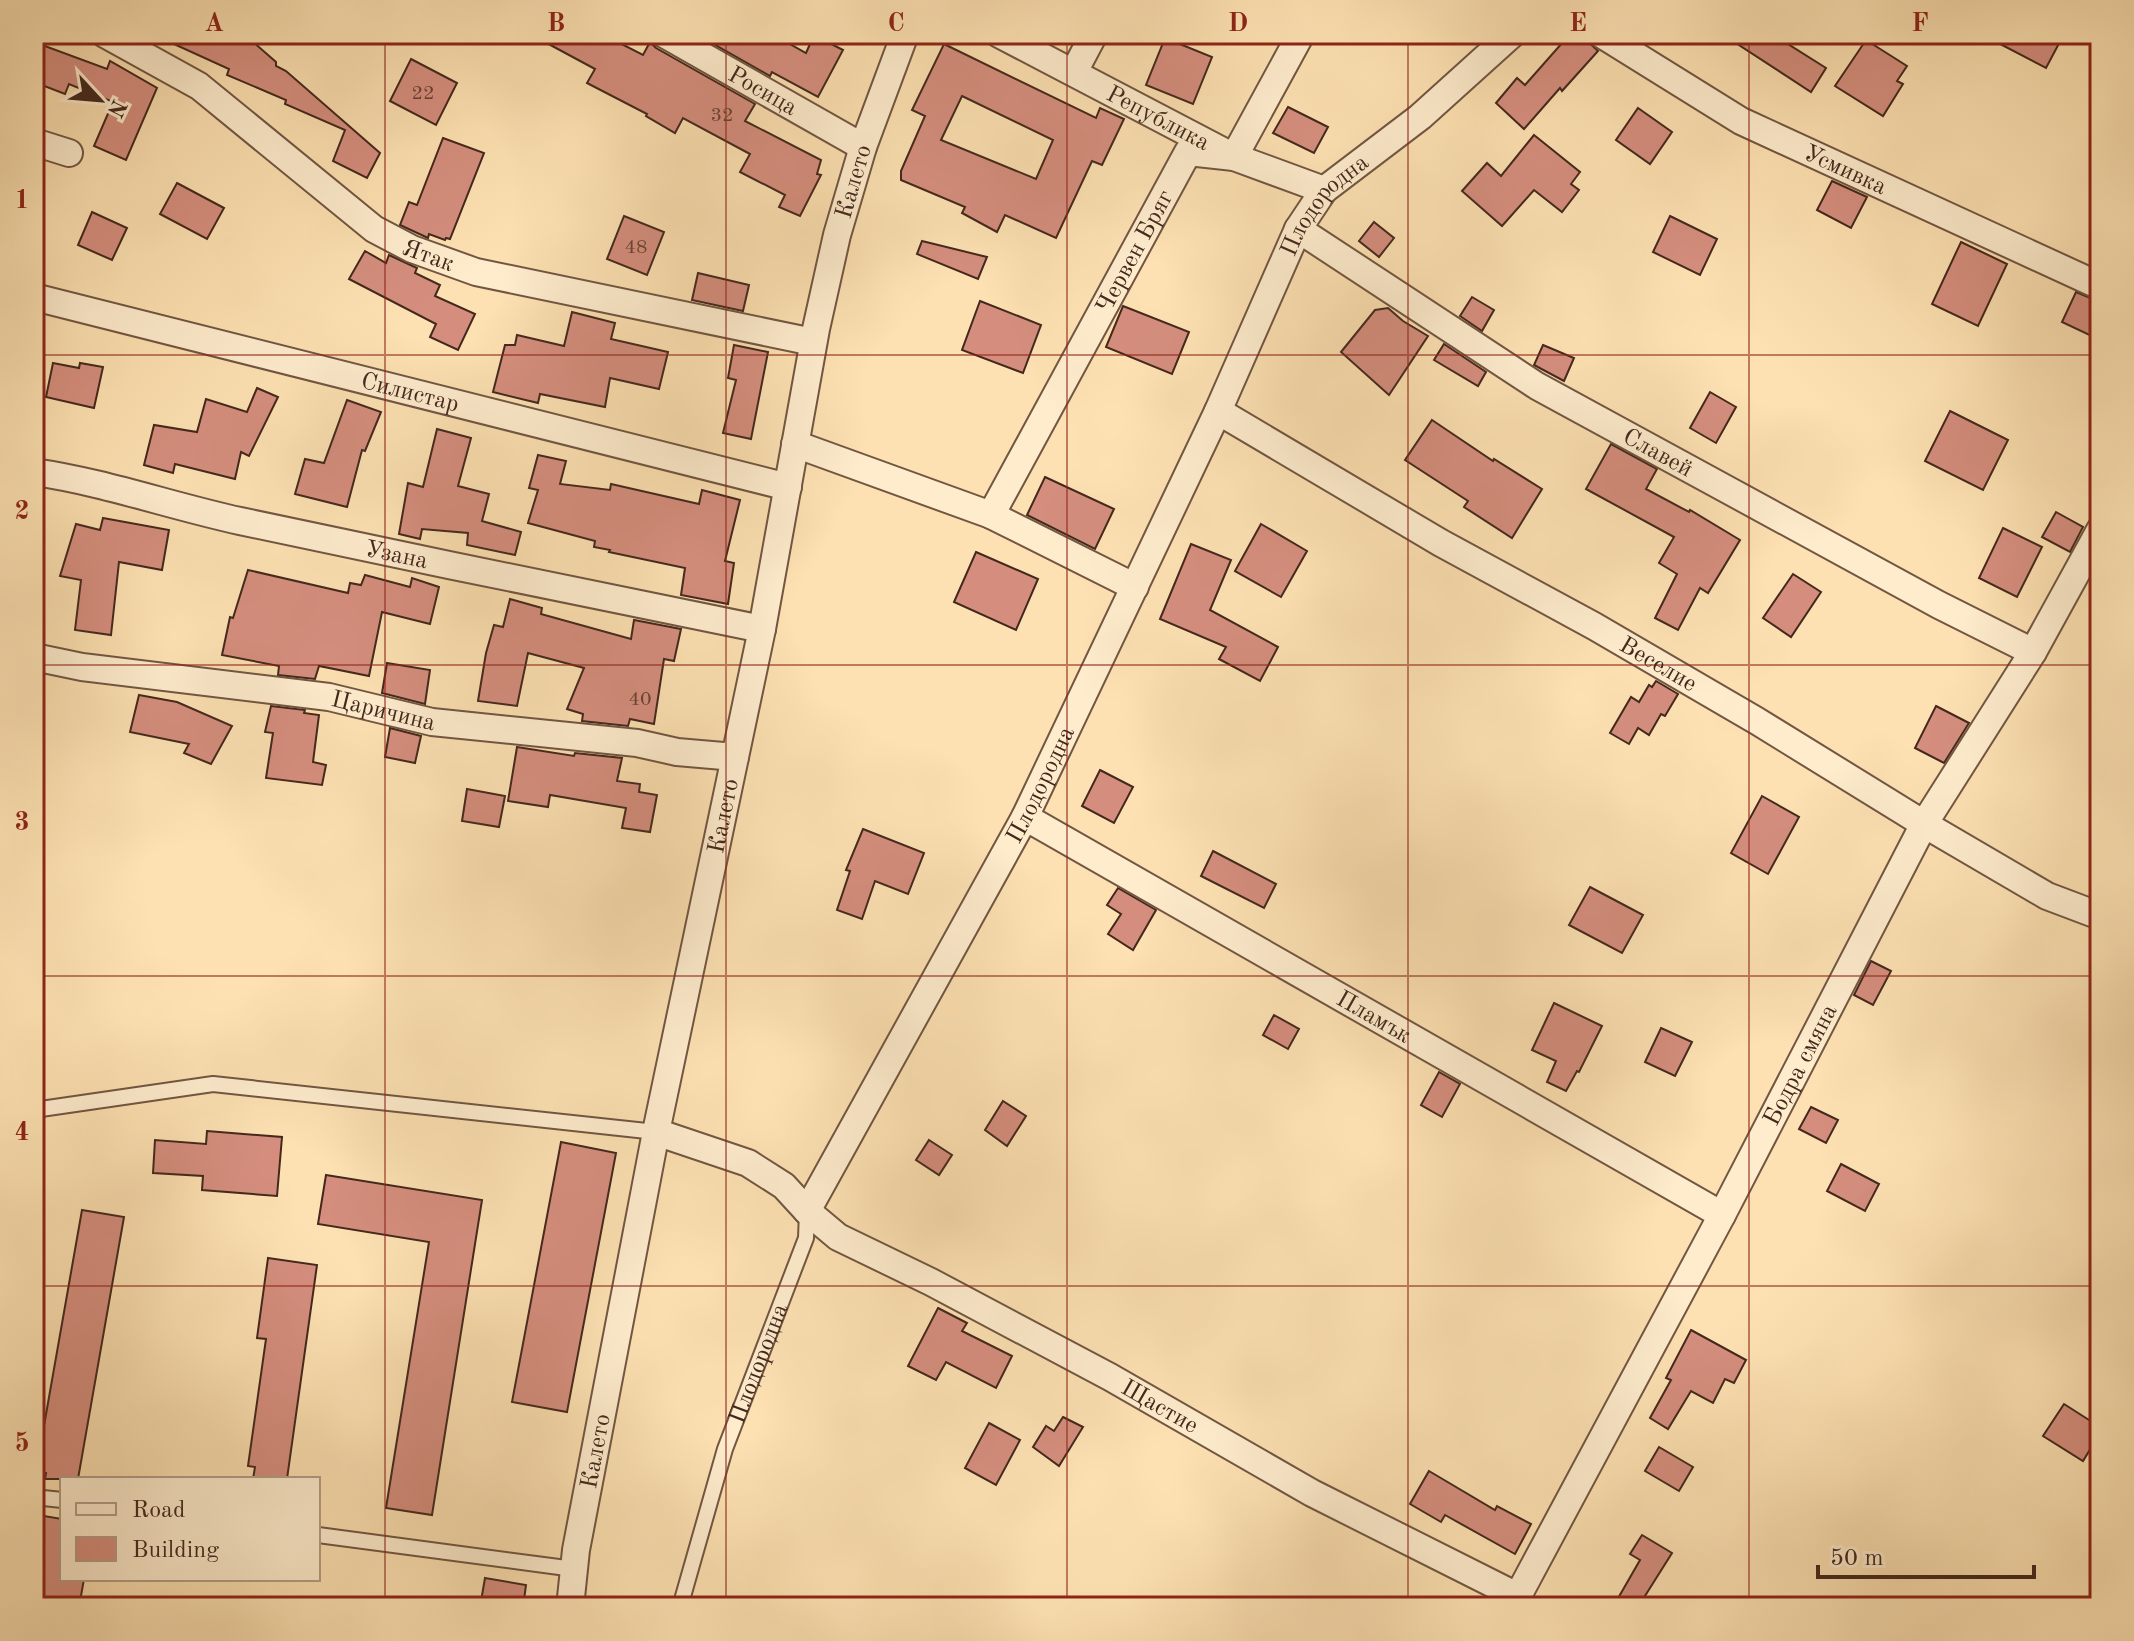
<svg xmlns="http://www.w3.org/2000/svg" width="2134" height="1641" font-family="'Old Standard TT',serif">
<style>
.building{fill:#d58e7e;stroke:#43281d;stroke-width:2;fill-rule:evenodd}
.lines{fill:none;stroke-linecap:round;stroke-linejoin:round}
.lane-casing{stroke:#725642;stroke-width:18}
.street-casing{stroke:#725642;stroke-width:30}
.lane{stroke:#feeccd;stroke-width:14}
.street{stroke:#feeccd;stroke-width:26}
.grid{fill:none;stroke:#8f2418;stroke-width:2;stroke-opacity:0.55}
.labels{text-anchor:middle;stroke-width:6;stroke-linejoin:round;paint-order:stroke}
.number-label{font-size:20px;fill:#684235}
.street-label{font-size:24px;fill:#43281d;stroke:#feeccd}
.neatline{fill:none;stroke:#8f2418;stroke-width:3}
.grid-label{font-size:26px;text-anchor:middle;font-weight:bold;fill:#8f2418}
</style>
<rect width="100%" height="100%" fill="#fde1b2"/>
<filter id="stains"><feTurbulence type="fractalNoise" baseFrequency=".0025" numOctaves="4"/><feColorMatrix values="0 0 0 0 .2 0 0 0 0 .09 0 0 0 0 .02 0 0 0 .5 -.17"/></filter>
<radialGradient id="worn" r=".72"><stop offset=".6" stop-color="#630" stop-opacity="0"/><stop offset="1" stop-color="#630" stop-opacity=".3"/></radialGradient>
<g class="building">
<path d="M152,34h92l32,28v4l10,5 94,82 -13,25 -34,-17 12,-31 -60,-26 1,-4 -59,-25 2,-6z"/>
<path d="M530,34h72l41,21 7,-13 6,6 99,56 -10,17 76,39 -4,14 4,1 -21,41 -21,-9 6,-12 -45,-23 10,-18 -67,-36 -8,15 -29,-17 1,-2 -60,-31 8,-14z"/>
<path d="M696,34h76l34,19 8,-18 29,15 -25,47 -46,-25 -2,4z"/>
<path d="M1570,34h10l18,17 -36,40 -2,-3 -36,41 -28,-26 21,-25 8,7z"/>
<path d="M1722,34h50l54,34 -15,24z"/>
<path d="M1981,34h83l-18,34z"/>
<path d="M1165,38l47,19 -19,47 -47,-19z"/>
<path d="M1866,40l41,26 -10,15 6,3 -20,32 -48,-30z"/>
<path d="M34,42l73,27 3,-8 47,27 -31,72 -32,-14 19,-44 -44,-18 -4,10 -31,-12z"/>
<path d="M944,44l152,74 4,-10 24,11 -22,46 -10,-4 -36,77 -51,-23 -8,17 -35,-19 3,-6 -64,-27v-9l24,-55 -13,-6zM962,96l91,44 -17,39 -95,-39z"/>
<path d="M411,59l46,24 -21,42 -46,-24z"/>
<path d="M1288,107l40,20 -14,26 -41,-20z"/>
<path d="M1638,108l34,24 -22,32 -34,-24z"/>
<path d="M1534,135l46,37 -9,12 8,6 -17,22 -28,-22 -32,36 -40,-35 25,-28 14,13z"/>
<path d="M443,138l41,15 -34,86 -4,-1 -1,2 -16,-6 -1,4 -28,-13 9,-23 8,3z"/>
<path d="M1832,181l35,16 -16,31 -34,-18z"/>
<path d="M177,183l47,25 -17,31 -47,-25z"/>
<path d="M92,212l35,16 -15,32 -34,-15z"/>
<path d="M624,216l40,16 -17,43 -40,-16z"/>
<path d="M1670,216l47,23 -17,36 -47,-23z"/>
<path d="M1374,222l20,16 -15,19 -20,-16z"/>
<path d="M922,241l65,16 -9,22 -61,-25z"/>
<path d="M1961,242l46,22 -29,62 -46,-22z"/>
<path d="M365,251l21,12 3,-8 28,13 -2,5 25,12 -5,11 40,18 -17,36 -28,-13 6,-13 -87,-45z"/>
<path d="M698,273l51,12 -6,26 -51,-11z"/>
<path d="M2076,292l24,10v38l-38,-18z"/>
<path d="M1472,297l22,13 -12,21 -22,-15z"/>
<path d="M980,301l61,24 -18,48 -61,-23z"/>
<path d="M1123,306l66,26 -17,42 -66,-27z"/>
<path d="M1388,308l15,13 25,15 -39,59 -48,-43 34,-42z"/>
<path d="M572,312l43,11 -4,16 57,13 -9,37 -49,-11 -5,29 -65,-13 -2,9 -45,-11 12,-47h10l2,-10 47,11z"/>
<path d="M1444,344l42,28 -8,14 -44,-26z"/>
<path d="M734,345l34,7 -17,87 -28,-6 13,-53 -8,-2z"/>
<path d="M1543,345l31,13 -10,23 -30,-16z"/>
<path d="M53,363l26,5 1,-5 23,4 -9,41 -48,-11z"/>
<path d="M257,388l21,9 -29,59 -8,-4 -6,27 -60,-15 -2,9 -29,-8 10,-40 43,7 9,-33 41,13z"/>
<path d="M1710,392l26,15 -20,36 -26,-15z"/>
<path d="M347,400l34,12 -16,39 -3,-1 -15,57 -52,-13 10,-35 19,4z"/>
<path d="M1950,411l58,29 -25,50 -58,-29z"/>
<path d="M1432,420l61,41 1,-2 48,30 -30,49 -48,-31 4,-6 -63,-41z"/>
<path d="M437,429l34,9 -13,48 31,8 -7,27 39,11 -6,23 -48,-10 1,-12 -46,-4 -2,10 -21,-5 9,-51 15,4z"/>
<path d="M1611,444l46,25 -11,20 43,23 1,-2 50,30 -32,53 -8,-5 -22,42 -23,-12 22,-44 -18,-11 15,-26 -88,-48z"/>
<path d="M538,455l28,6 -6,23 50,6 1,-6 88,20 3,-14 38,10 -15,61 9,2 -6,41 -47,-9 4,-27 -76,-16 1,-2 -16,-3 1,-6 -67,-18 10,-33 -9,-2z"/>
<path d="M1045,477l69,32 -19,40 -68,-34z"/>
<path d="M2056,512l27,15 -13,25 -28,-15z"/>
<path d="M103,518l66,12 -7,40 -43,-8 -8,73 -36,-5 6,-50 -21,-4 16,-52 24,6z"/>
<path d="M1261,524l46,27 -26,46 -46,-26z"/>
<path d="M2003,528l39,19 -25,50 -38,-19z"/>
<path d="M1191,544l40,16 -21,50 68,37 -18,34 -41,-22 7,-12 -66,-28z"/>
<path d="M976,552l62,27 -22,51 -62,-28z"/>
<path d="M248,570l100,23 2,-10 11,2 4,-10 45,12 2,-9 27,9 -9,37 -48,-12 -13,64 -50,-10 -4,13 -37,-4 1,-9 -57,-11 8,-38 3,1z"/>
<path d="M1793,574l28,18 -30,45 -28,-19z"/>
<path d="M510,599l32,9 -1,6 90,25 3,-19 47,9 -7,32 -10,-2 -10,65 -24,-5 -2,7 -46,-5 1,-7 -16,-5 17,-41 -56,-15 -11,53 -39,-5 8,-48 8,-28 9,2z"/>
<path d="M387,663l43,7 -5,34 -43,-11z"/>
<path d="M1656,681l22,13 -13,22 -4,-2 -12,21 -11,-7 -9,16 -19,-11 21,-36 8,5 10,-17 3,2z"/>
<path d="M139,695l38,7 55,24 -21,38 -27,-11 5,-9 -59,-12z"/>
<path d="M271,706l34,4 -1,3 15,2 -6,47 13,3 -4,20 -56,-7 7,-45 -8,-1z"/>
<path d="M1936,706l33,17 -25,40 -29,-15z"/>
<path d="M390,728l31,8 -6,27 -30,-6z"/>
<path d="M517,747l57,9 1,-3 47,5 -5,23 23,3 -1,8 18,3 -7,37 -28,-4 4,-20 -76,-13 -2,12 -40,-6z"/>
<path d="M1100,770l33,17 -19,36 -32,-17z"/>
<path d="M467,789l38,7 -6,31 -37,-6z"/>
<path d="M1762,796l37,21 -31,57 -37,-21z"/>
<path d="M863,829l61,24 -16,41 -33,-13 -13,38 -25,-9 13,-39 -4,-1z"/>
<path d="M1213,851l63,33 -12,24 -63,-32z"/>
<path d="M1590,887l53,28 -21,38 -53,-28z"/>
<path d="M1118,888l38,22 -23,40 -25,-16 13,-20 -14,-9z"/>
<path d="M1871,961l20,10 -18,34 -19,-10z"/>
<path d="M1554,1003l48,23 -23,46 -2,-1 -11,20 -19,-9 9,-21 -24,-11z"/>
<path d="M1274,1015l25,14 -11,20 -25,-14z"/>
<path d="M1661,1028l31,14 -17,34 -30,-14z"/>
<path d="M1439,1072l21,12 -18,33 -21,-12z"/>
<path d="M1003,1101l23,15 -19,30 -22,-16z"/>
<path d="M1811,1107l27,13 -12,23 -27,-14z"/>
<path d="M207,1131l75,6 -5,59 -75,-6 1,-14 -50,-3 2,-33 51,4z"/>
<path d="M929,1140l23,15 -13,20 -23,-15z"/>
<path d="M561,1142l55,11 -49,259 -55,-10z"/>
<path d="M1841,1164l38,20 -14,27 -38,-20z"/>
<path d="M326,1175l156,25 -50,315 -46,-7 43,-266 -111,-18z"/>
<path d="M82,1210l42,7 -46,262h-33l1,-6 -10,-2z"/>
<path d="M268,1258l49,7 -30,214h-34l2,-12 -7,-1 18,-127 -9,-1z"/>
<path d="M938,1308l29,15 -5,8 50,25 -16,32 -50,-26 -10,18 -28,-14z"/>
<path d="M1691,1330l55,30 -12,23 -9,-4 -12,24 -22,-12 -23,38 -18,-11 21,-38 -5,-2z"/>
<path d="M2064,1404l36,23v6l-17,28 -40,-25z"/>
<path d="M1063,1417l20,10 -24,39 -26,-19 13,-21 8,5z"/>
<path d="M989,1423l31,17 -24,45 -31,-17z"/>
<path d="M1659,1447l34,20 -14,24 -34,-20z"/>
<path d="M1429,1471l66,39 2,-4 34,18 -16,30 -70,-39 -4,7 -31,-18z"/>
<path d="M38,1515l24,4v60h22l-5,28h-45v-68z"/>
<path d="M1642,1535l30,18 -34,54h-25l27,-47 -10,-6z"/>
<path d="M485,1578l41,7 -3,22h-43z"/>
</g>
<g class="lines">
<g class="lane-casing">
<g id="lane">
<path d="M34,1110l179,-26 443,48"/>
<path d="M34,1497l28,3"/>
<path d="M318,1535l256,34"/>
<path id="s1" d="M680,1607l45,-158 81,-211 1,-27"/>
</g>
</g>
<g class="street-casing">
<g id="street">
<path id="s2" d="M105,34l94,52 175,143 38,20 64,23 337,70"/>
<path id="s3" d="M664,34l199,113"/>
<path id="s4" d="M999,34l235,123 90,33"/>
<path id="s5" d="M1601,34l140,87 359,165"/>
<path d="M1074,72l20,-38"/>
<path d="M34,142l35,11"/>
<path id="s6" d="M1298,229l239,157 402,219 94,47"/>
<path id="s7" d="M34,297l754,190"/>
<path id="s8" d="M1218,411l223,132 153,83 163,95 167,103 123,72 53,20"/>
<path d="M795,444l196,71 144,72"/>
<path id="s9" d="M34,472c70,10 137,34 206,49 174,37 347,73 522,108"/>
<path id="s10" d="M991,515l197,-363 46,5 67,-123"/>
<path id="s11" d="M34,657l48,10 247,30 103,25 205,21 40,9 58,5"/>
<path id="s12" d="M1025,817l697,398"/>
<path id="s13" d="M656,1132l92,31 36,23 23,25 31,26 93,45 179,95 202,116 205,103"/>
<path id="s14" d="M807,1211l218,-394 193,-406 80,-182 26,-39 96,-73 92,-83"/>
<path id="s15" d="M570,1607l6,-57 80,-418 106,-503 54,-300 21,-94 26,-88 42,-113"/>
<path id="s16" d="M1512,1607l210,-392 202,-391 109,-172 67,-122"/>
</g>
</g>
<use href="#lane" class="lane"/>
<use href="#street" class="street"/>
</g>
<path class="grid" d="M385,34v1573M726,34v1573M1067,34v1573M1408,34v1573M1749,34v1573M34,355h2066M34,665h2066M34,976h2066M34,1286h2066"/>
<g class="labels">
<g class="number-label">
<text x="423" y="99">22</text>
<text x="722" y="121">32</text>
<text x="636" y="253">48</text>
<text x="640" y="705">40</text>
</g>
<g class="street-label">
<text dy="8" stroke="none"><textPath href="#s3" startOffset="114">Росица</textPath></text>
<text dy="8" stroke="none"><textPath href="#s4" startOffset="180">Република</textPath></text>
<text dy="8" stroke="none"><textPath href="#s5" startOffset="280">Усмивка</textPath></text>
<text dy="8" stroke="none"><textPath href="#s15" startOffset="1454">Калето</textPath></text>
<text dy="8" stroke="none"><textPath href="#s14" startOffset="1134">Плодородна</textPath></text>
<text dy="8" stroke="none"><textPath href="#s10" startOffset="300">Червен Бряг</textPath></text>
<text dy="8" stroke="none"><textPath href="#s2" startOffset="394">Ятак</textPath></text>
<text dy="8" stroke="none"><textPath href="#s7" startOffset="388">Силистар</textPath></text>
<text dy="8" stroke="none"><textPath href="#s6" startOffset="424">Славей</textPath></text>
<text dy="8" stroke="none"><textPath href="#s9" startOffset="372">Узана</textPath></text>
<text dy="8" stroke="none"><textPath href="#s8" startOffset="508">Веселие</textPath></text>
<text dy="8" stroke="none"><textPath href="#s11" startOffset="354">Царичина</textPath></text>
<text dy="8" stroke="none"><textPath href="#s14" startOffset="486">Плодородна</textPath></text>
<text dy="8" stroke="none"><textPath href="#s15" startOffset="806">Калето</textPath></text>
<text dy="8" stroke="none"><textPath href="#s12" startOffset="402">Пламък</textPath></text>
<text dy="8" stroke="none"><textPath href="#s16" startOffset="614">Бодра смяна</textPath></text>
<text dy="8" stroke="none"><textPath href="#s1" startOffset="256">Плодородна</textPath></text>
<text dy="8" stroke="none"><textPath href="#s13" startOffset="578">Щастие</textPath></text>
<text dy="8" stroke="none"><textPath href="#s15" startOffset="158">Калето</textPath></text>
</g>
</g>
<rect width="2134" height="1641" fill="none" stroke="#fde1b2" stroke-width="88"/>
<rect x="60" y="1477" width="260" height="104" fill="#feeccd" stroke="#b39e87" stroke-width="2"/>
<rect x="76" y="1503" width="40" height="12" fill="#feeccd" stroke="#b39e87" stroke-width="2"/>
<text x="132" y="1517" font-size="24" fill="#43281d">Road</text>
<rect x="76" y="1537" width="40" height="24" fill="#d58e7e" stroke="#b39e87" stroke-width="2"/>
<text x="132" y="1557" font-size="24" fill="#43281d">Building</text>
<g transform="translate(100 100) rotate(116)" stroke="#feeccd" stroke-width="6" paint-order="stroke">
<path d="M0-6L14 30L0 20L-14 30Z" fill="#43281d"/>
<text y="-12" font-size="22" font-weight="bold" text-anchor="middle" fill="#43281d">N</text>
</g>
<path d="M1818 1565v12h216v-12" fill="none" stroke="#43281d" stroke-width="4"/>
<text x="1830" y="1565" font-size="24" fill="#43281d" stroke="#feeccd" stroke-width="6" paint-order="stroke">50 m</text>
<rect x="44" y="44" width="2046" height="1553" class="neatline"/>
<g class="grid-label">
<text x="214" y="31">A</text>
<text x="556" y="31">B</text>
<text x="896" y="31">C</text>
<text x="1238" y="31">D</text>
<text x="1578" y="31">E</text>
<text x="1920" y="31">F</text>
<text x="22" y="208">1</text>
<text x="22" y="519">2</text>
<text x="22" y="830">3</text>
<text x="22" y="1140">4</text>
<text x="22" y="1451">5</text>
</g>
<rect width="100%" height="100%" filter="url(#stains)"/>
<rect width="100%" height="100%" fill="url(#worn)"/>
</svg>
